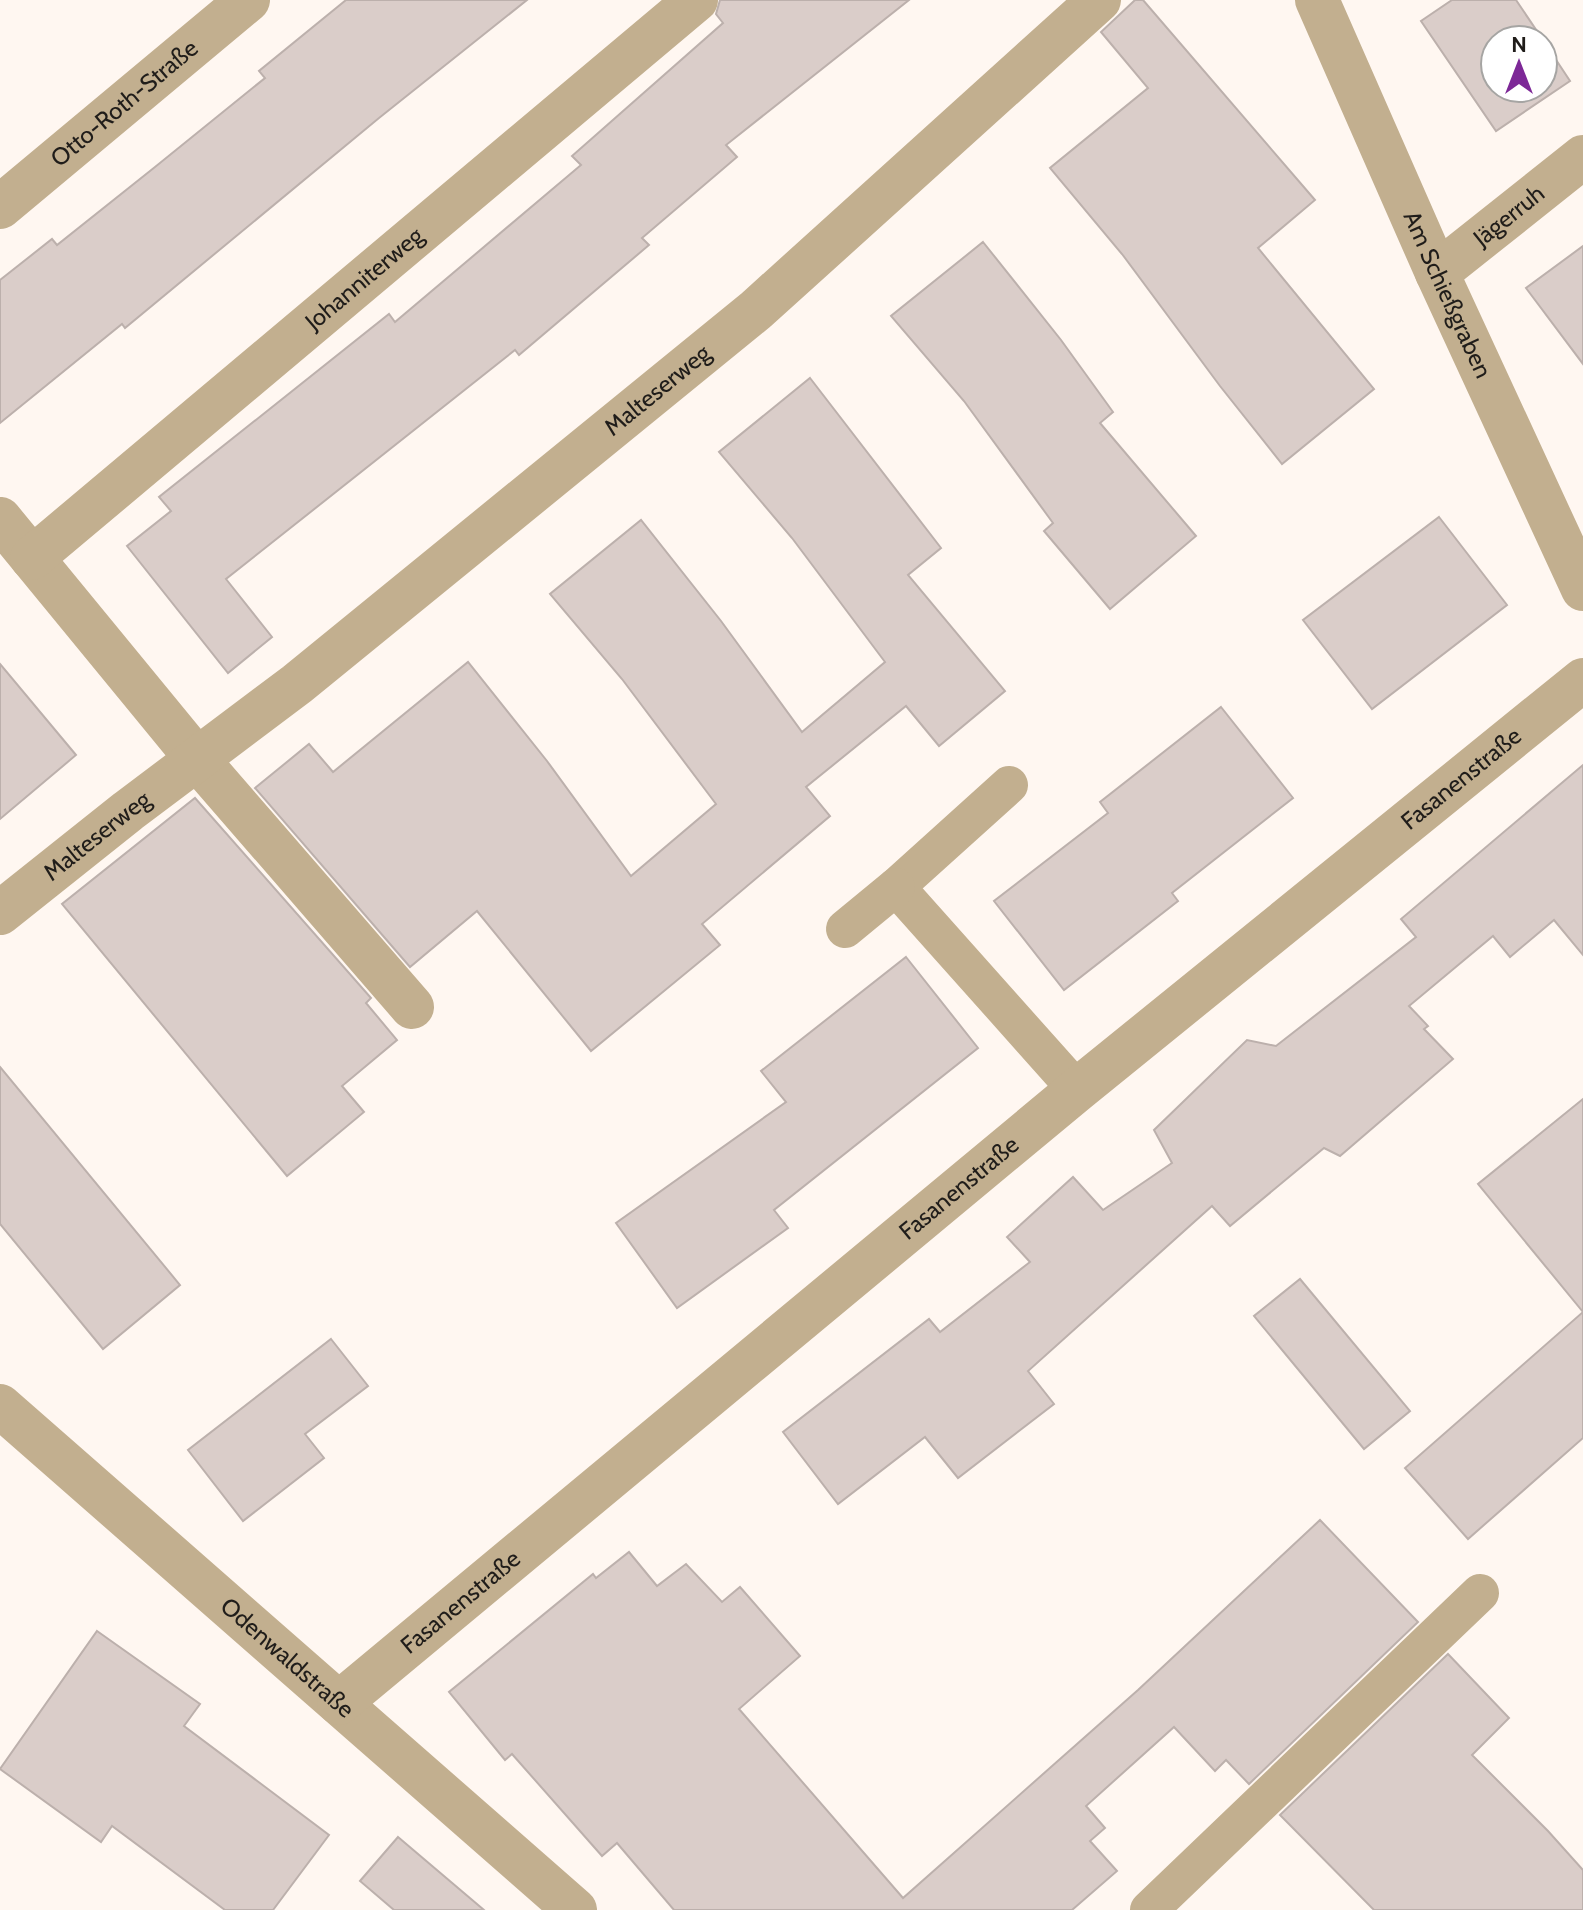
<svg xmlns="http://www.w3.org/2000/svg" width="1583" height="1910" font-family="Cabin,sans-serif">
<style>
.building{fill:#dacdc9;stroke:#bcb0ac;stroke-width:2}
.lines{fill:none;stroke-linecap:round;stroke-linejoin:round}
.service{stroke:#c2af8f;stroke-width:38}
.minor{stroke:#c2af8f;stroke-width:44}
.labels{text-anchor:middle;stroke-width:8;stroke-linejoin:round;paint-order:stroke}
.street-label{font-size:24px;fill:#201d1a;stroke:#fff}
</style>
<rect width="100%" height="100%" fill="#fff7f1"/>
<g class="building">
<path d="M346,0h181l-148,118 -254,210 -3,-4 -122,99v-143l52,-41 5,6 98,-78 110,-89 -6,-7z"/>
<path d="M720,0h189l-183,145 11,12 -95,81 7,7 -130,110 -4,-5 -289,229 46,58 -44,36 -101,-127 44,-35 -12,-14 230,-183 6,8 186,-157 -9,-9 151,-133 -7,-9z"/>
<path d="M1135,0h8l172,200 -57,48 116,141 -92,75 -62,-78 -98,-132 -72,-86 98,-80 -47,-56z"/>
<path d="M1452,0h64l27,40h-48v48h48v-48l27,41 -74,50 -75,-110z"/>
<path d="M983,242l78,98 52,72 -13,11 96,113 -86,73 -66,-78 9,-8 -89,-122 -73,-85z"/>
<path d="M1583,246v118l-57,-76z"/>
<path d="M810,378l131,170 -33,27 97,116 -66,55 -33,-40 -100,81 24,29 -128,108 18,21 -129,106 -114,-140 -67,56 -155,-179 54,-44 24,28 135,-110 79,99 84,115 85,-72 -94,-125 -72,-85 91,-74 80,101 81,111 83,-70 -93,-124 -73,-86z"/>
<path d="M1439,517l68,88 -135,104 -69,-89z"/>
<path d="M0,664l76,91 -76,64z"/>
<path d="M1221,707l72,91 -121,95 6,8 -114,89 -70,-89 114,-88 -8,-11z"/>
<path d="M1583,765v190l-29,-35 -44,37 -17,-21 -84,70 19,20 -4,3 29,30 -113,97 -16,-8 -94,78 -18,-20 -184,165 26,33 -96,74 -33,-41 -87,67 -55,-72 146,-113 11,13 90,-70 -23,-25 66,-60 30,33 69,-47 -18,-33 93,-90 29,6 140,-109 -15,-18z"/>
<path d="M195,798l176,200 -5,5 31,37 -55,46 22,26 -77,64 -225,-272z"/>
<path d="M906,957l72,91 -204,162 14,18 -111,80 -61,-85 170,-121 -25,-31z"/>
<path d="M0,1067l180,218 -77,64 -103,-125z"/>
<path d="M1583,1099v213l-105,-128z"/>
<path d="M1300,1279l110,132 -46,38 -110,-133z"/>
<path d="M1583,1312v126l-115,101 -63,-71z"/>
<path d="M331,1339l37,47 -63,48 19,24 -81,63 -55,-71z"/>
<path d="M1320,1520l98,102 -169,162 -23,-24 -11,11 -41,-44 -88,79 19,22 -15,13 27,30 -45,39h-398l-57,-67 -15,13 -90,-102 -7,6 -56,-68 144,-118 3,4 33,-26 28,34 29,-22 36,38 18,-15 60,69 -61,53 164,189 235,-208z"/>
<path d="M97,1631l103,73 -16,22 145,109 -56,75h-48l-113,-84 -11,16 -101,-73z"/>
<path d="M1448,1654l61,64 -37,37 76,76 35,39v40h-209l-94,-95z"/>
<path d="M398,1837l86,73h-90l-34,-29z"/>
</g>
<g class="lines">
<g class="service">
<path d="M1009,785l-113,102 181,203"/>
<path d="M845,929l51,-42"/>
<path d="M1149,1910l331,-317"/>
</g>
<g class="minor">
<path id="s1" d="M1317,0l120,273 146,316"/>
<path id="s2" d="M0,207l248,-207"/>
<path id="s3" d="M1437,273l146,-116"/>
<path d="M0,519l197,240 215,248"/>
<path id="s4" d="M32,558l664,-558"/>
<path id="s5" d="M0,913l128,-102 169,-127 459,-374 343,-310"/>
<path id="s6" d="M0,1406l575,504"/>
<path id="s7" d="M339,1703l738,-613 506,-410"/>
</g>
</g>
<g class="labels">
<g class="street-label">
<text dy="8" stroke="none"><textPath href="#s2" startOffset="162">Otto-Roth-Straße</textPath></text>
<text dy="8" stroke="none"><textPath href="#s3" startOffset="92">Jägerruh</textPath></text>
<text dy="8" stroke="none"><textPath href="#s4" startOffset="434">Johanniterweg</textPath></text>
<text dy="8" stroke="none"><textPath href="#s1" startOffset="322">Am Schießgraben</textPath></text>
<text dy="8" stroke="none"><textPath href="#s5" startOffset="840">Malteserweg</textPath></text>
<text dy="8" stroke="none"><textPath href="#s7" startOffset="1454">Fasanenstraße</textPath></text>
<text dy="8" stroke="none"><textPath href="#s5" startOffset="124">Malteserweg</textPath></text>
<text dy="8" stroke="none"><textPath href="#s7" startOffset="806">Fasanenstraße</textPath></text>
<text dy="8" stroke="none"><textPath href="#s7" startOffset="158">Fasanenstraße</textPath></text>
<text dy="8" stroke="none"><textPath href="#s6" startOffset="382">Odenwaldstraße</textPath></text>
</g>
</g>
<g transform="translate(1519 64)"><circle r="38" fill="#ffffff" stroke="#a6a5a3" stroke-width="2"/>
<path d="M0-6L14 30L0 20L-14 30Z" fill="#7d2897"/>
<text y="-12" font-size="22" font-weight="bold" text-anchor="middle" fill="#201d1a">N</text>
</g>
</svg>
